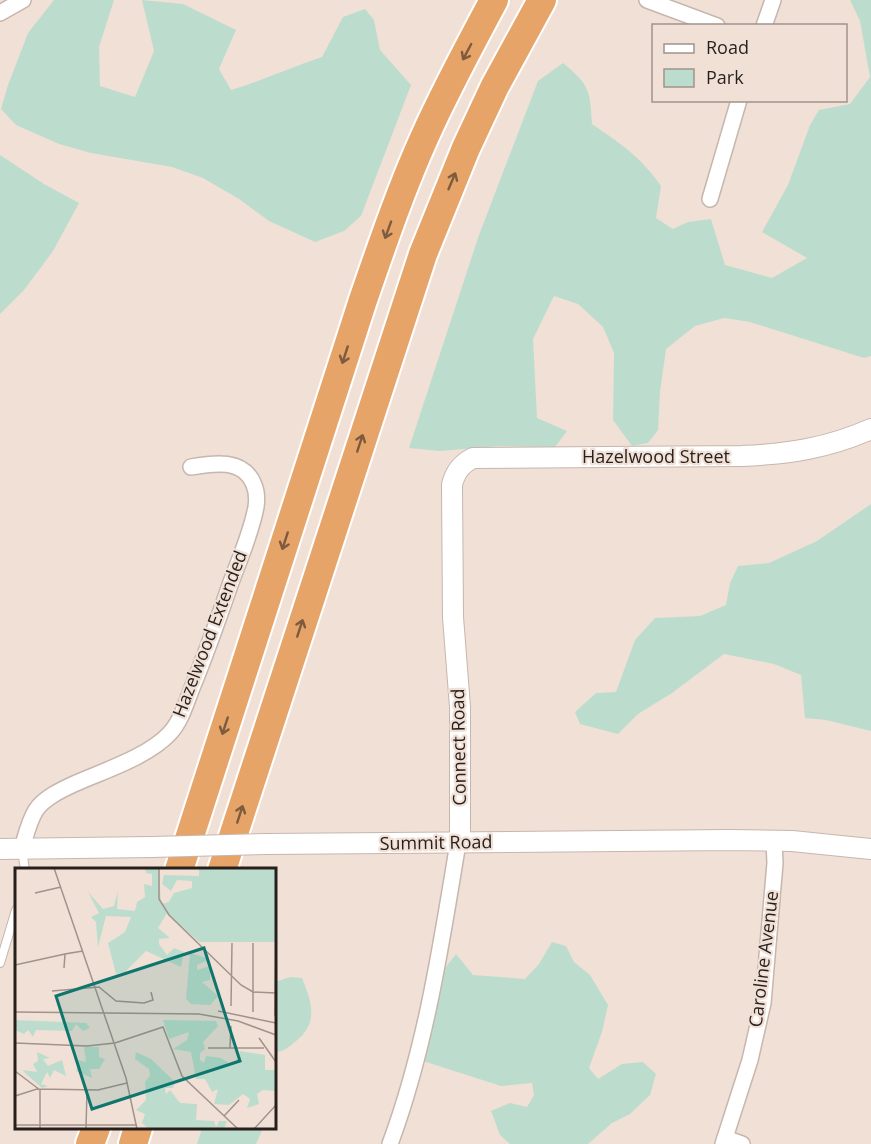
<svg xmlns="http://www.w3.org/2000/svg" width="871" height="1144" font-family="'Open Sans',sans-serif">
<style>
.green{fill:#bcddcd}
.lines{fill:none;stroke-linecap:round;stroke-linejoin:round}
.service-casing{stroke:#c7b6ad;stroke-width:10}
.minor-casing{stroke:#c7b6ad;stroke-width:18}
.tertiary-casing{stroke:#c7b6ad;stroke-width:22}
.motorway-casing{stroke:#fff;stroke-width:32}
.service{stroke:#fff;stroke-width:8}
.minor{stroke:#fff;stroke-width:15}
.tertiary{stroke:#fff;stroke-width:20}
.motorway{stroke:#e7a468;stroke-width:28}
.tertiary-bridge-casing{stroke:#c7b6ad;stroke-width:22;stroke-linecap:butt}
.tertiary-bridge{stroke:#fff;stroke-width:20}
.oneway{stroke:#7d5b3e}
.labels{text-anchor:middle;stroke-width:4.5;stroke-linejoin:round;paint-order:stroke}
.street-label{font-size:18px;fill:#261f1c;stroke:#f1e0d6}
.inset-road{fill:none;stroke:#a0938c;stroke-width:1.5}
.view{fill:#0f766e;fill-opacity:0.15;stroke:#0f766e;stroke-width:3}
.inset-edge{fill:none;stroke:#261f1c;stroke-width:3}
</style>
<rect width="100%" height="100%" fill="#f1e0d6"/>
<g class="green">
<path d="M54,0h60l-15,47 1,39 35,11 19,-46 -12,-51 41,4 53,26 -17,39 12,21c31,-9 60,-23 91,-33l21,-40 22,-8 9,11 6,30 31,35 -50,131 -17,15 -29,11 -46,-21 -30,-22 -36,-21 -31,-11 -81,-14 -32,-9 -43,-19 -15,-16 7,-24 20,-52z"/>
<path d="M850,0h21v356l-7,2 -114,-36 -26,-4 -29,8 -29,23 -6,43 -2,38 -10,13 -16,3 -19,-26 1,-67 -11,-26 -25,-23 -24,-8 -21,43 4,79 30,13 -12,16 -55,-1 -60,5 -31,-3 70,-213 59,-154 25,-18c27,22 27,28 29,61 29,20 48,32 69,62l-5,32 17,11 15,-7 23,-3 14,46 47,13 35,-20 -45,-26 26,-47 22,-60 9,-15 31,-6 20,-27 -10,-56z"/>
<path d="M0,155l44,29 35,19 -26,48 -29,39 -24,24z"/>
<path d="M871,504v227l-45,-11 -21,-2 -4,-43 -27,-11 -50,-10 -52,39 -34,21 -20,20 -38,-10 -5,-12 21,-19 20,-1 19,-52 20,-22 45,-2 26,-11 4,-22 8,-17 31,-3 48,-22z"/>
<path d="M552,942l14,4 8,16 16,13 18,30 -6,27 -13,36 9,11 24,-15 21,-2 13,12 -6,21 -20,19 -18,9 -24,21h-78l-10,-9 -9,-24 19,-8 17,4 7,-12 -2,-12 -31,3 -78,-25 5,-13 17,-80 11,-14 17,21 52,4 14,-15z"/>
<path d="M290,977l12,1c10,25 17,45 -7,64 -6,5 -12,10 -20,10v-70z"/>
<path d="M202,1128h61l-7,16h-59z"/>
</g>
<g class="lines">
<g class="service-casing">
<g id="service">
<path d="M22,850l3,20"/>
<path d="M0,963l16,-53"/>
</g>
</g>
<g class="minor-casing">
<g id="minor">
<path d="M647,0l70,26"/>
<path d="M0,13l23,-13"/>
<path d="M764,26l9,-26"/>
<path d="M710,199l29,-99"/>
<path d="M22,848c4,-13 7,-27 14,-38 8,-12 25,-20 38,-26 29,-13 74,-27 96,-51 11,-12 16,-30 22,-45 14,-34 26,-68 38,-103 9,-25 21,-51 26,-78 1,-7 1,-15 -2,-22 -10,-27 -41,-22 -63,-18"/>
<path d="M725,1138l17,6"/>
<path d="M390,1144c36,-97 51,-199 68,-301"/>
<path d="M723,1144l27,-84 13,-57 12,-140 -1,-22"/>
</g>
</g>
<g class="tertiary-casing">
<g id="tertiary">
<path d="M458,843l2,-9v-127l-7,-90 -1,-132c3,-13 9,-21 21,-27l269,-2c47,-2 86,-8 129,-27"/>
<path d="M266,844l464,-4 62,1 79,8"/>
<path d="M0,849l152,-2"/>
</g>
</g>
<g class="motorway-casing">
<g id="motorway">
<path d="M179,870l184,-570c19,-55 38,-111 62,-164 21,-47 45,-91 69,-136"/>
<path d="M222,870l201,-616 43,-106 29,-62 47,-86"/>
<path d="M90,1144l6,-16"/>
<path d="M133,1144l5,-16"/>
</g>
</g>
<use href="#service" class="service"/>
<use href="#minor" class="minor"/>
<use href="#tertiary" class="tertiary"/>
<use href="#motorway" class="motorway"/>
<g class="tertiary-bridge-casing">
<path id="tertiary-bridge" d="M152,847l114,-3"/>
</g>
<use href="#tertiary-bridge" class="tertiary-bridge"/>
</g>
<defs><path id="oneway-shaft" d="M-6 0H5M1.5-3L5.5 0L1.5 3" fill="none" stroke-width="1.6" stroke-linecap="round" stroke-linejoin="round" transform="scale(1.5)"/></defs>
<g class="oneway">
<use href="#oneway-shaft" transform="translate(467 52) rotate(118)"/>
<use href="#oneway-shaft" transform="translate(452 181) rotate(-67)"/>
<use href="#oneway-shaft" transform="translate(388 230) rotate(110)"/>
<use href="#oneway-shaft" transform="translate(345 355) rotate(108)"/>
<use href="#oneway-shaft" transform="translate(360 443) rotate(-72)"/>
<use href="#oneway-shaft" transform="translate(285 541) rotate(108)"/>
<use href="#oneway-shaft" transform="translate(300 628) rotate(-72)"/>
<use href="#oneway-shaft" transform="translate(225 726) rotate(108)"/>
<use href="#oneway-shaft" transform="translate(240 814) rotate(-72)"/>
</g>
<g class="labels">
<g class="street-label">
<text x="656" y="463">Hazelwood Street</text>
<text transform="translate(210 634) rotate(-69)" y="6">Hazelwood Extended</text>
<text transform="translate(459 747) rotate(-91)" y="6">Connect Road</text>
<text transform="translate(436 843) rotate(-1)" y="6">Summit Road</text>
<text transform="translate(764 959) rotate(-83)" y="6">Caroline Avenue</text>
</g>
</g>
<g transform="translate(15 868)">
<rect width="261" height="261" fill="#f1e0d6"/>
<path d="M130,0h14l2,36 8,-2 5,-9 18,-5v-7l-15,-1 -6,11 -9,-7 2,-9 35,1v-8h77v74h-77l-32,-29 -9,15 12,10 -11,1v5l8,11 7,-7 10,4 -3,15 -35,-16 -21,21 -9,2 -8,-31 17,-11 6,-15 -25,-1 -8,31 -2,-25 -5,-5 8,-4 -11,-21 15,17 11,-3 4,-15 -1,18 18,2 2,-9 8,-5 -1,-13 8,2v-12l-6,-1zM175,85l20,6 -13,6v5l13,-4v14l-8,2 16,14 -8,9 -19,-1 -5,-5zM0,152l71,3 4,5 -7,3 -7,-7 -4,7 -36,-1 -3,7 -5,-7 -4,4 -9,-4zM148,152l53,1 2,5 -15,16 2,7 -5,4v7l4,3 2,-7 15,2 9,6 9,-6 1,-7 25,4v15h11v21l-13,-1 -6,4 2,10 -12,4 3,-9 -7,-5 -14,11 -15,-1 4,-15 -6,3 -7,-13h-9l-5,-27 -18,-3 14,-9 2,-8 -20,7zM69,179h15v10l6,2 -6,10h-9l2,9 -16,-7 2,-11 8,2zM22,184l13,6 -7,1 5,7 14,-6 4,16 -12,-6 -4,8 -3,-6 -6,12 7,2 -6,2 -17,-15 -2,-3 14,2 -4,-8 5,-3zM121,184l15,7 24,23 -2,6h-8l1,6 4,-4 10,13 17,1 -1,16 18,1 2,6 3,-6h8l-3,8h-75l-7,-6 3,-9 -9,-4 10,-10 -1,-18 5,-6 -1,-7 -14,-10z" fill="#bcddcd"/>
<path class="inset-road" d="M39,0l72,210 11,51M144,0v31l10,16 72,70 12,7 23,1M20,25l26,-6M0,97l50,-11M49,100l1,-14 18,-3M37,123l47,-4 17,14 28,2 9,-3 -2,-8M216,138l1,-63M203,143l58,12M0,144l184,2 39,7 38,14M238,144v-69M260,148l1,-73M244,170l17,24M0,175l72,3 28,-3 48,-16 19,49 56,53M193,180h56M215,180l1,-22M0,203l25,19v39M0,228l22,-7 61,1 29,-7M209,248l15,-16M0,257h122M71,261l1,-39M239,261l22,-24"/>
<path class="view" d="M189,80l36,113 -148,48 -36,-113z"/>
<rect width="261" height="261" class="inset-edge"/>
</g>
<rect x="652" y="24" width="195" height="78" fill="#f1e0d6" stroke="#a0938c" stroke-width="1.5"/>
<rect x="664" y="44" width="30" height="9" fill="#ffffff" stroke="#a0938c" stroke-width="1.5"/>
<text x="706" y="54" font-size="18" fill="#261f1c">Road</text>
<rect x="664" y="69" width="30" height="18" fill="#bcddcd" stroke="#a0938c" stroke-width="1.5"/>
<text x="706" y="84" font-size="18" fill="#261f1c">Park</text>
</svg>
